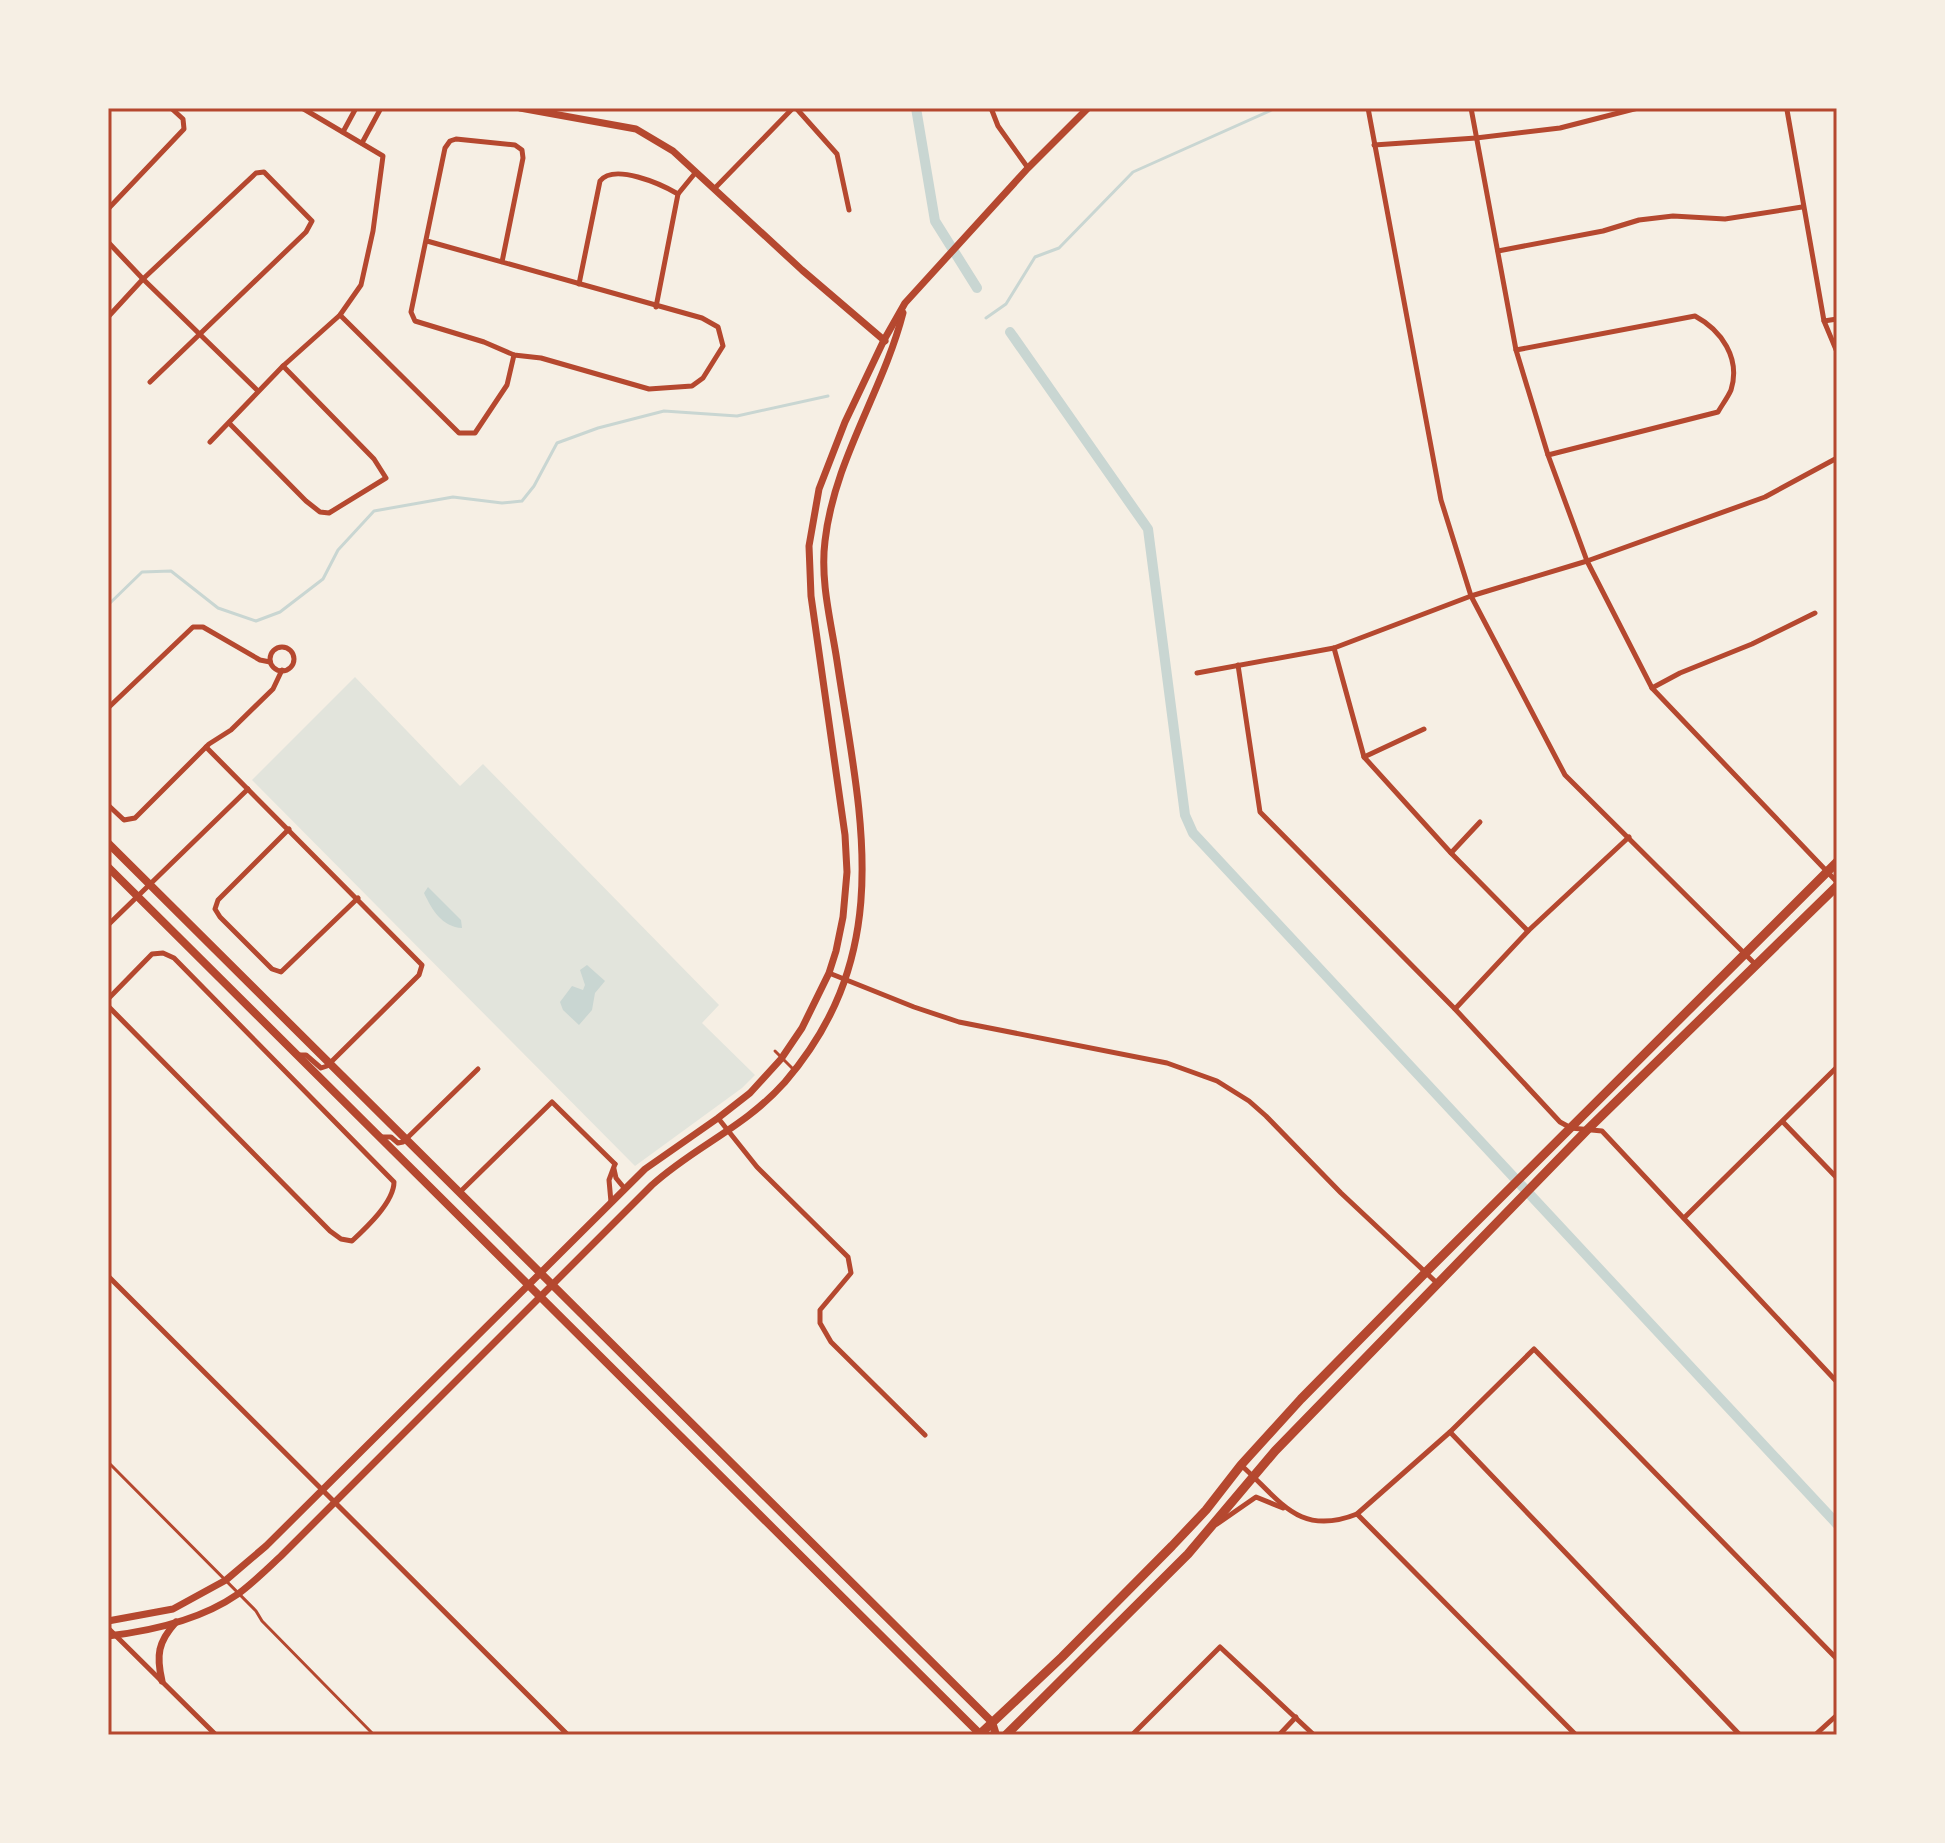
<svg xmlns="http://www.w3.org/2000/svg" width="1945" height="1843" font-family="'Roboto Condensed',sans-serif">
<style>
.green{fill:#e2e4dc}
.water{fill:#c9d6d2}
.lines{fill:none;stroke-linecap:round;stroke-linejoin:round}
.stream{stroke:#c9d6d2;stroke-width:3}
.canal{stroke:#c9d6d2;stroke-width:10}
.service{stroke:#b5482f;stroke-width:3}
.minor{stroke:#b5482f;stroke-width:5}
.tertiary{stroke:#b5482f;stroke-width:7}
.secondary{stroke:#b5482f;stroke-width:8}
.trunk{stroke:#b5482f;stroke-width:9}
.rail{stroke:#cf8b77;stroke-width:3}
.neatline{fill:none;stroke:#b5482f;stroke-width:3}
</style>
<rect width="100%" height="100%" fill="#f6efe4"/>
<path class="green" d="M355,677l105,109 23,-22 236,241 -17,18 53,52 -13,13 -107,78 -383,-386z"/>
<g class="water">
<path d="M428,887l33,33 1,8c-20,-1 -30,-18 -38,-35z"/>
<path d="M587,965l18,16 -10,12 -3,17 -13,15 -16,-15 -3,-8 12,-16 11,4 2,-5 -5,-15z"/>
</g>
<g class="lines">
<g class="stream">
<path d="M986,318l20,-14 29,-47 24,-9 74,-76 143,-64"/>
<path d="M108,605l34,-33 29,-1 47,37 38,13 24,-9 43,-33 15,-29 36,-39 79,-14 49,6 20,-2 12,-15 23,-43 41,-15 66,-17 73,5 91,-20"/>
</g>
<g class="canal">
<path d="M916,108l19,113 42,67"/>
<path d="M1010,332l138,197 37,286 8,18 644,691"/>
</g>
<g class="service">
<path d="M775,1051l17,17"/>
<path d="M108,1462l148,149 6,10 112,114"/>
</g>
<g class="minor">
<path d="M796,108l41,46 12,56"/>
<path d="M991,108l7,18 30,42"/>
<path d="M1368,108l73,392 30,96 94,179 191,190"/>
<path d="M1471,108l45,242 32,105 39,106 65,127 185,194"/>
<path d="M1758,108h34"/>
<path d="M1787,110l37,211 13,31"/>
<path d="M343,132l13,-24"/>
<path d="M362,143l19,-35"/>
<path d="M1374,145l102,-7 84,-10 78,-20"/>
<path d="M715,188l78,-80"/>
<path d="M108,209l76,-80 -1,-10 -12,-11"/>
<path d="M427,241l275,77 16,9 5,19 -20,32 -11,8 -43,3 -108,-31 -27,-3 -30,-13 -69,-21 -4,-9 34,-164 5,-7 6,-2 59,6 7,5 1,8 -21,104"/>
<path d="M108,242l35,37 115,112"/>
<path d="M1498,251l105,-20 36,-11 34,-4 52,3 77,-12"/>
<path d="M579,284l21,-103c14,-18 61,3 78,13"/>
<path d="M656,307l22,-113 18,-22"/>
<path d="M340,315l119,118h16l32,-48 7,-30"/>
<path d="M108,317l35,-38 113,-106 8,-1 48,49 -6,11 -156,150"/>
<path d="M1824,321l13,-2"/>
<path d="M1516,350l179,-34c26,14 46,42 36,74 -3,7 -9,15 -13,22l-170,43"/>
<path d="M229,423l77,78 14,11 9,1 57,-35 -12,-19 -91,-93"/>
<path d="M210,442l73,-76 57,-51 21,-30 12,-54 10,-75 -81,-48"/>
<circle cx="282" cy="659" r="12"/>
<path d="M1334,648l30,109 87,96 77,78"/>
<path d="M1238,665l22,147 195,197 105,113 11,6 31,3 235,251"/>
<path d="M1197,673l137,-25 137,-52 116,-35 178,-64 72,-39"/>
<path d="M1652,688l28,-15 72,-29 63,-31"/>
<path d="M108,708l85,-81h10l57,33 10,2"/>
<path d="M206,747l216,218 -3,10 -92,91 -6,2 -15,-13h-7"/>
<path d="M1364,757l60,-28"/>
<path d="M108,805l16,15 11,-2 74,-74 22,-14 42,-41 9,-19"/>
<path d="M289,829l-71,71 -3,9 5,8 52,52 9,3 77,-74"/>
<path d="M1451,853l29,-31"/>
<path d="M108,925l140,-136"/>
<path d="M829,973l85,34 45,15 208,41 50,18 32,20 17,15 75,77 97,91"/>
<path d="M108,999l44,-45 11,-1 11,5 220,224c0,20 -28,46 -42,59l-11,-2 -11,-8 -222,-225"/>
<path d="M1455,1009l73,-78 101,-94"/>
<path d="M718,1118l39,49 91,90 3,16 -31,37v13l11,19 94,93"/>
<path d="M1783,1122l54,56"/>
<path d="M379,1137h12l7,6 5,-1 75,-73"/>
<path d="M614,1169l2,9 9,11"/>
<path d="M460,1192l92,-90 63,62"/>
<path d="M611,1202l-2,-22 6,-16"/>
<path d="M1684,1218l153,-151"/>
<path d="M108,1276l460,459"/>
<path d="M1450,1432l290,303"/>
<path d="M1242,1466c39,35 57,71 115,48l219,221"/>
<path d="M1357,1514l93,-82 84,-83 303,310"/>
<path d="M1217,1524l39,-27 27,11"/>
<path d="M108,1628l108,107"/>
<path d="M1132,1735l88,-88 94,88"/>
<path d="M1279,1735l17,-18"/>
<path d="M1815,1735l22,-20"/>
</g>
<g class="tertiary">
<path d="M520,108l116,21 37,22 129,119 83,71"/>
<path d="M108,1621l65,-12 53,-29 40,-34 379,-377 73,-51 32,-25 31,-34 21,-31 27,-55 7,-22 7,-34 4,-45 -2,-37 -34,-239 -2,-50 10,-57 26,-67 39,-82 21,-37 123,-135 60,-60"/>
<path d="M108,1636c43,-5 94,-17 130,-42 15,-11 29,-25 43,-38l371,-371c43,-39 92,-57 133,-103 113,-132 75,-267 52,-421 -6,-39 -17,-80 -12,-120 9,-81 58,-150 78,-228"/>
<path d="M162,1681c-6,-26 -4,-39 14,-59"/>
</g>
<g class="secondary">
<path d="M108,843l884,879 4,13"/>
<path d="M108,867l873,868"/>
</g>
<g class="trunk">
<path d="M979,1735l83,-78 110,-111 34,-36 35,-45 60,-66 125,-127 411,-410"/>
<path d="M1006,1735l182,-181 87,-103 312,-321 250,-244"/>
</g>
<path class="rail" d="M108,1537l1,2"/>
</g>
<rect width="1945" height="1843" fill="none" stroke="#f6efe4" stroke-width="220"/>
<rect x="110" y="110" width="1725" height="1623" class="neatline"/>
</svg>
